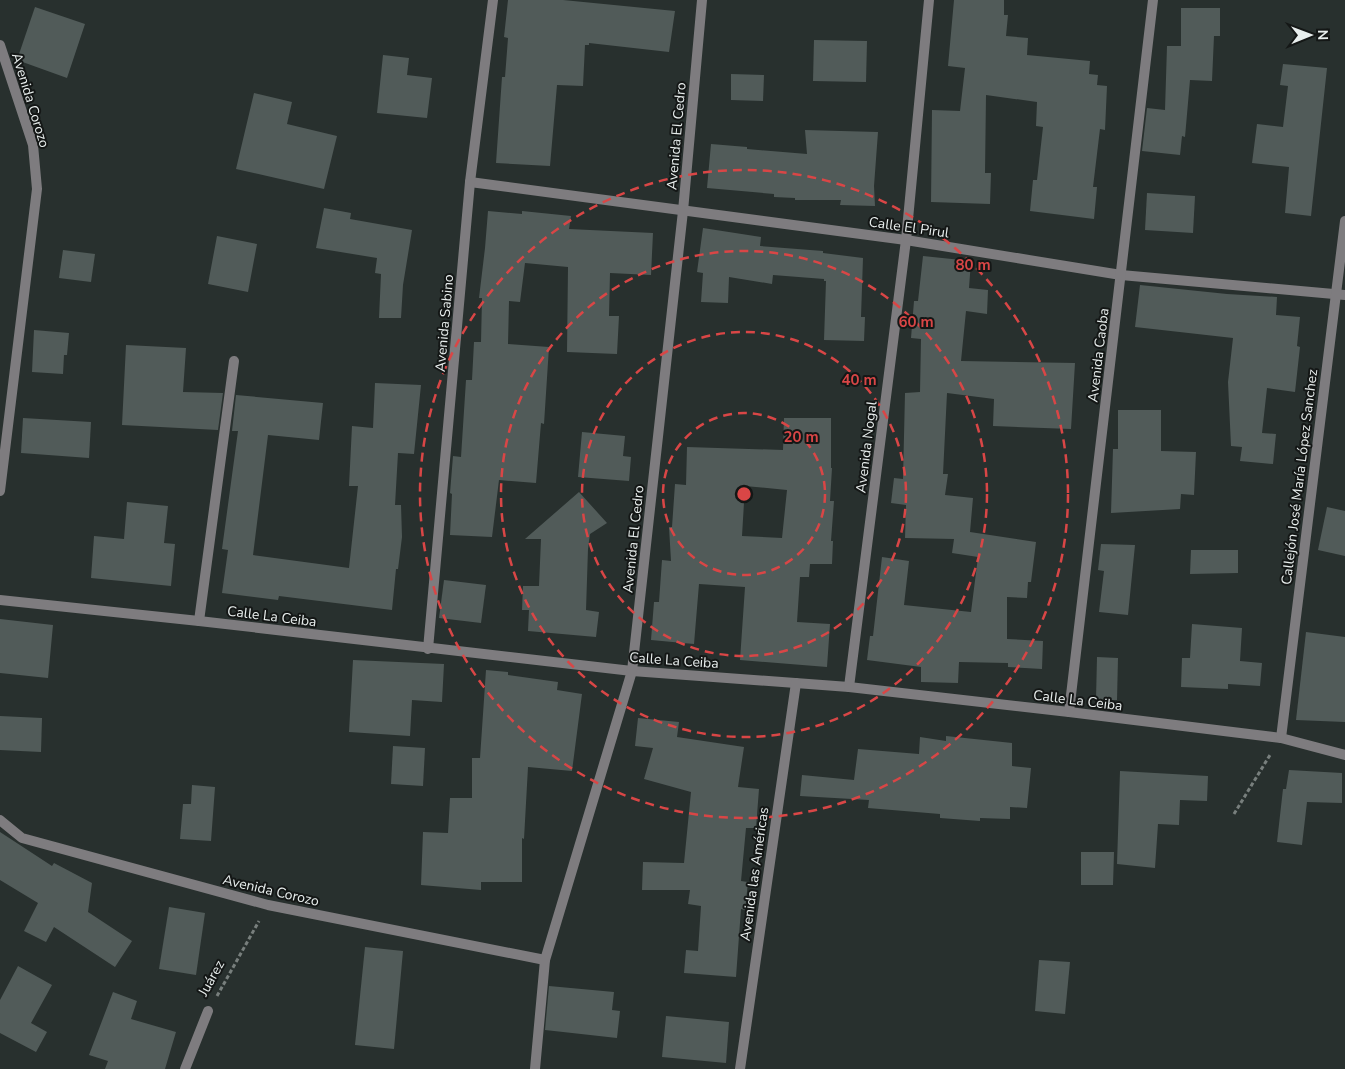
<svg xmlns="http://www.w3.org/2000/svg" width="1345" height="1069" font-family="'Nunito Sans',sans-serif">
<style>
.building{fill:#515b59;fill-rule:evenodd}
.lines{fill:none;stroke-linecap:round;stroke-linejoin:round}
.path{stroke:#787f7d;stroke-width:3;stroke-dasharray:4 2.5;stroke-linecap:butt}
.street{stroke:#7e7c7f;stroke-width:10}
.ring{fill:none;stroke:#d94646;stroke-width:2.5;stroke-dasharray:9 6}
.labels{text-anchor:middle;stroke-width:4;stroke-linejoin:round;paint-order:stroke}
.street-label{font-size:14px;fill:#e8eeed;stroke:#141716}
.centre{fill:#d94646;stroke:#141716;stroke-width:2.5}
.ring-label{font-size:15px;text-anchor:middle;font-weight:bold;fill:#d94646;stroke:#141716;stroke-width:4;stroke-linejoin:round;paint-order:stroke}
</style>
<rect width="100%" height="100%" fill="#28302e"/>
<g class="building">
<path d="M508,0h55l112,11 -6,41 -80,-9v2h-4l-2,41 -26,-1 -7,81 -54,-3 6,-86h3l3,-39 -4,-1z"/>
<path d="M954,0h50v15h4l-2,21 22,2 -1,17 63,6 -1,13 9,1 -1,10 10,1 -2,44 -5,-1 -7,58h4l-3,32 -64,-8 3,-31h4l6,-53 -7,-1 1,-24 -51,-7 -1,78h6l-1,31 -59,-2 1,-92 28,1 5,-43 -17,-2z"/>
<path d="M35,7l50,17 -18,54 -50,-18z"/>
<path d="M1181,8h39v28h-6l-2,45 -22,-1 -5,57 -3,-1 -2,19 -38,-4 5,-43 18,2 2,-64h14z"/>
<path d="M814,40l53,1 -1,41 -53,-1z"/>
<path d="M383,55l26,3 -2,17 25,3 -5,40 -50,-5z"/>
<path d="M1283,64l44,4 -16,148 -26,-3 4,-46 -37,-4 5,-39 26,3 5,-41 -8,-1z"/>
<path d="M731,74l33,1 -1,26 -32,-1z"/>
<path d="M254,93l38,9 -5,22 50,12 -13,53 -88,-20z"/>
<path d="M805,130l73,2 -4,54 1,20 -35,-1 1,-5h-46v-2l-21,-1v-3l-67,-6 4,-44 36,3v2l60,5z"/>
<path d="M1147,193l48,3 -2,37 -48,-3z"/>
<path d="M324,208l27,5 -1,6 62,11 -9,55 -2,33h-22l2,-44 -6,-1 2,-15 -61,-10z"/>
<path d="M488,211l34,3v-3l49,5 -2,13 84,4 -2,42 -41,-2 -1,43h10l-2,38 -50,-2 1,-85 -43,-4 -5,39 -11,-1 -1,43 41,3 -5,77 -3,-1 -5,60 -37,-3 -7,57 -42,-2 2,-41 -2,-1 3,-37 8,1 5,-77h6l2,-38h7l1,-44h-3l6,-50z"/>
<path d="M703,228l58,9 -1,9 63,5v2l40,5 -2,59h4l-1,24 -40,-1 2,-59h-2v-2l-51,-4 -1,9 -43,-7 -1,26 -27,-1 2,-29 -6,-1z"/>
<path d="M217,236l40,8 -9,48 -40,-8z"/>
<path d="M63,250l32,4 -4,28 -32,-4z"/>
<path d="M923,256l48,5 -2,27 19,2 -1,24 -21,-3 -5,50 114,2 -4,66 -78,-3 1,-27 -47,-6 -4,81h5l-3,21 28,3 -3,34 66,10 -5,40h-3l-1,16 -20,-1v42l36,2 -1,28 -34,-2v-4l-49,-1 -1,21 -37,-1v-15l-54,-7 3,-24h3l9,-79 27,4 -5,44 67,7 7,-55 -26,-4 2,-14 -49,-1 1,-33 -15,-2 3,-25 9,1 2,-86 15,-1 1,-53 -10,-1 3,-37h4z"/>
<path d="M1140,285l87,9 50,3 -1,18 24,2 -3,29 3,1 -5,45 -28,-4 -5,45 14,1 -3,30 -33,-3 2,-14 -11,-1 -3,-64 5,-44 -98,-11z"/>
<path d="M34,330l35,3 -2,22h-3l-1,19 -31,-2z"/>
<path d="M126,345l60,3 -3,44 40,1 -5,37 -96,-5z"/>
<path d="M375,383l46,2 -7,69 -16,-1 -3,52h6l1,32 -4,32h-2l-4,41 -113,-14 -1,4 -56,-7 6,-43 -6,-1 16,-118h-6l4,-36 87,8 -4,37 -51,-5 -15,120 96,13 9,-82h-9l3,-60 21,2z"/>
<path d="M1118,410h43v41l35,1 -2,43 -13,-1 -1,15 -69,4 2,-64h5z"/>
<path d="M23,418l68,4 -2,36 -68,-5z"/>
<path d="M784,418h47v50h1l-2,33h4l-3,40h2l-1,23h-22l-1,13h-9l-3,45 33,2 -3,43 -87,-7 5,-73 -46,-3 -5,60 -43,-4 3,-38h5l3,-42 9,1 -2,-34h3l3,-43 11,1 1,-38 96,3zM745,486l42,4 -5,48 -40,-2z"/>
<path d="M582,432l43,4 -2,20 8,1 -2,24 -51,-4z"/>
<path d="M579,492l28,31 -17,11 -2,15 -2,61 13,2 -3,25 -68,-6 1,-21h-7l1,-24h16l2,-47h-16z"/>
<path d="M127,502l41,4 -4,37 11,1 -4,42 -80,-8 3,-42 30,3z"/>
<path d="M1327,507l18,4v45l-27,-6z"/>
<path d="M1101,544l34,1 -7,70 -29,-3 5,-41 -6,-1z"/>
<path d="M1191,550h47v23l-48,1z"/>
<path d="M444,580l42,5 -5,38 -42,-5z"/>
<path d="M0,619l53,6 -5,53 -48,-5z"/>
<path d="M1192,624l50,4 -2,33 22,2 -2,23 -32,-2v5l-47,-2 1,-29h8z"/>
<path d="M1306,632l39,5v85l-49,-2z"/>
<path d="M1097,657l21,1 -1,42h-21z"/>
<path d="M353,660l91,4 -2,38 -30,-2 -2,36 -61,-4z"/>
<path d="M486,670l22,2v3l50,7 -1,8 25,4 -10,77 -44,-4 -4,72 -2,-1v44h-41v8l-60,-5 2,-53 25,1 2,-35h22v-40h8z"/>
<path d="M0,716l42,2 -1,34 -41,-2z"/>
<path d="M638,718l41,4 -2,15 67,10 -6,40 21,2 -3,39h-10l-5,53 7,1 -3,28 -4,-1 -5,68 -52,-4 2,-23 12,1 3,-45 -13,-2 2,-14h-48l1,-28 41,1 7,-71 -47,-13 9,-31 -18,-2z"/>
<path d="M946,736l66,7v23l19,2 -4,40 -17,-1v12l-30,-1v3l-40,-3v-4l-72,-6 1,-8 -69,-4 2,-21 52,5 4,-31 61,5 1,-17 26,4z"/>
<path d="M393,746l32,2 -2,38 -32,-2z"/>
<path d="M1289,770l53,3v30l-35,-1 -5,43 -25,-3 6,-53h3z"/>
<path d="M1120,771l88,5 -1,25 -27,-1 -1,25 -21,-1 -3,44 -38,-4z"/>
<path d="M192,785l23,2 -4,54 -31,-2 3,-35h8z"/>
<path d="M0,832l52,34 2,-3 38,20 -4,29 44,29 -17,26 -61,-40 -8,15 -22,-11 14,-28 -38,-23z"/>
<path d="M1081,852h33l-1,33h-32z"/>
<path d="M169,907l36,6 -9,62 -37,-6z"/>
<path d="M365,947l38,4 -9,98 -39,-4z"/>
<path d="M1039,960l31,2 -5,52 -30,-3z"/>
<path d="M18,966l34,19 -21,38 16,9 -11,20 -36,-19v-33z"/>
<path d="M549,986l65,6 -2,18 8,1 -3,27 -72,-8z"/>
<path d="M113,992l24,9 -6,18 45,13 -11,37h-60l3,-8 -19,-6z"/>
<path d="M666,1016l63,6 -3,41 -64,-6z"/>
</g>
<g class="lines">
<g class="path">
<path d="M1234,814l36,-59"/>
<path d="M217,996l42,-75"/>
</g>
<g class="street">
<path d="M0,45l33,100 4,44 -37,302"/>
<path d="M470,182l436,58 215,35 224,20"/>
<path d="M0,600l199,21 433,50 217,16 220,25 212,26 64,17"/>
<path d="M199,621l35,-260"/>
<path d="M428,649l42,-467 23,-182"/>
<path d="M849,687l57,-447 23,-240"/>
<path d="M1069,712l84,-712"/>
<path d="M1281,738l64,-517"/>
<path d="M0,820l22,18 246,67 277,55"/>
<path d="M185,1069l23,-58"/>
<path d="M535,1069l10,-109 87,-289 51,-460 19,-211"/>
<path d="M740,1069l56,-386"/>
</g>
</g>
<g class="ring">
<circle cx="744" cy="494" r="81"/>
<circle cx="744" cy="494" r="162"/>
<circle cx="744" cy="494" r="243"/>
<circle cx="744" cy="494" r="324"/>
</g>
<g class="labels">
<g class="street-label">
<text transform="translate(31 100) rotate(73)" y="5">Avenida Corozo</text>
<text transform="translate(676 136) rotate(-85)" y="5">Avenida El Cedro</text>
<text transform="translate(909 227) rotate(8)" y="5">Calle El Pirul</text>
<text transform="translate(444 323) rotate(-85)" y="5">Avenida Sabino</text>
<text transform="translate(1098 355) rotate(-83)" y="5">Avenida Caoba</text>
<text transform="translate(866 447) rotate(-83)" y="5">Avenida Nogal</text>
<text transform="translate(1299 477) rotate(-83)" y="5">Callejón José María López Sanchez</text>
<text transform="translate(633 539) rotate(-84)" y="5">Avenida El Cedro</text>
<text transform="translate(272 616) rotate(7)" y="5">Calle La Ceiba</text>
<text transform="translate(674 660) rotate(4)" y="5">Calle La Ceiba</text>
<text transform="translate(1078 700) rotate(7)" y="5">Calle La Ceiba</text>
<text transform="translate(754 874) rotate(-82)" y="5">Avenida las Américas</text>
<text transform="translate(271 890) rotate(13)" y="5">Avenida Corozo</text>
<text transform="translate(211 978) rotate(-61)" y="5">Juárez</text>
</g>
</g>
<circle cx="744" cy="494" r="8" class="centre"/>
<g class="ring-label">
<text x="973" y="270">80 m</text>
<text x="916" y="327">60 m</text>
<text x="859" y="385">40 m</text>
<text x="801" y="442">20 m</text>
</g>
<g transform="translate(1310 35) rotate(89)" stroke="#141716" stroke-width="4" paint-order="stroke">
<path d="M0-4L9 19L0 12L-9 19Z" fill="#e8eeed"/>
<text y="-8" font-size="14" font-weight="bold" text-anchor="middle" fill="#e8eeed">N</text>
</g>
</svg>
